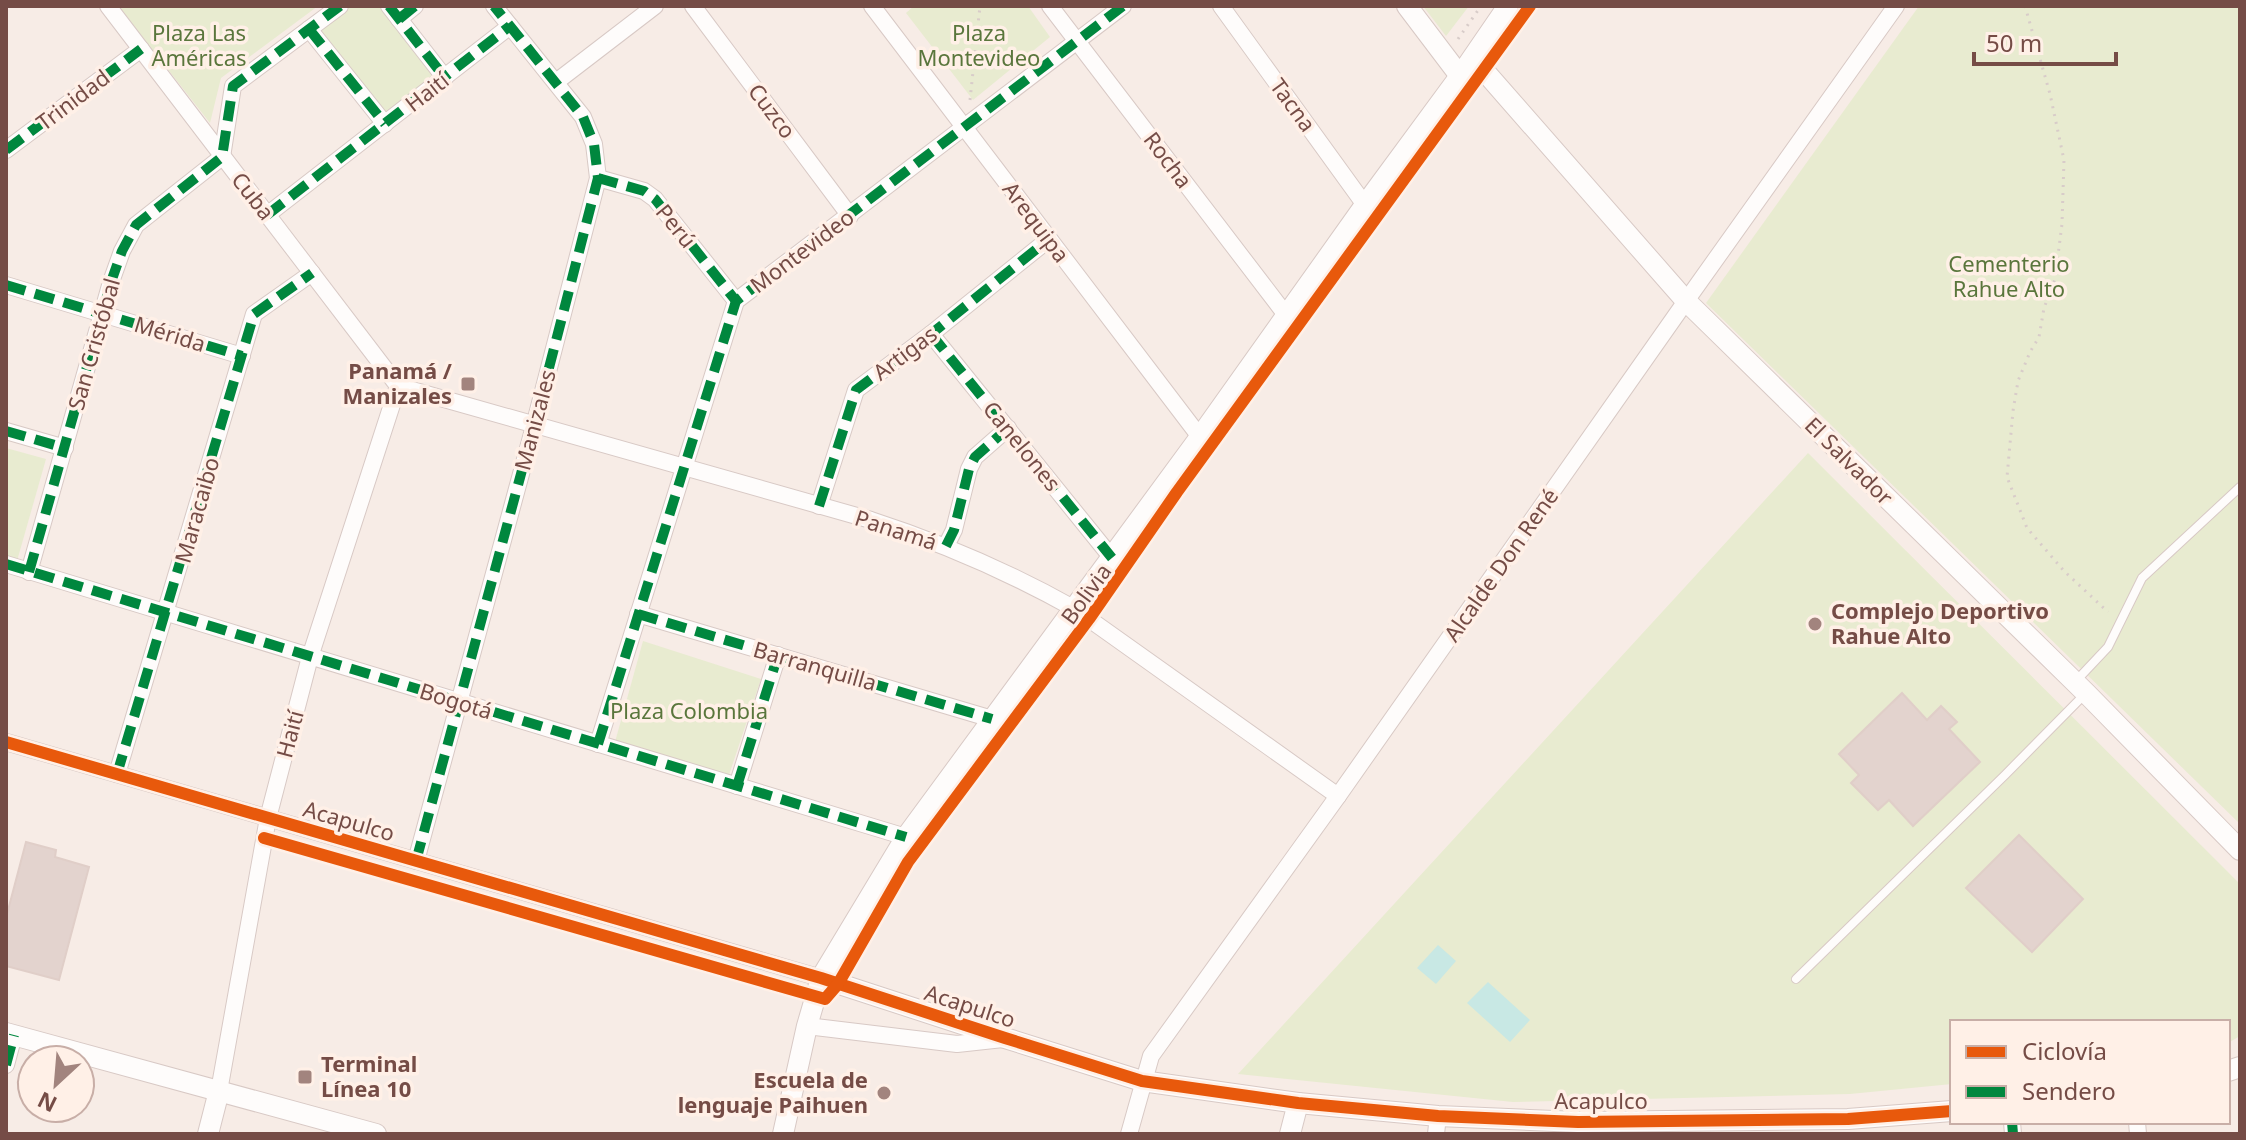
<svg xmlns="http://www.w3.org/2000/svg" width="2246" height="1140" font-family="'Noto Sans',sans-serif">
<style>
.green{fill:#e8ebd0}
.water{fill:#c8e8e4}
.building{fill:#e3d3ce;stroke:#e0cec8;stroke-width:2}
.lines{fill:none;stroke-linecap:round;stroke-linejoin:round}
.service-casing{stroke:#d8c9c5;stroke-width:10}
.minor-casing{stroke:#d8c9c5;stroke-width:18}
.tertiary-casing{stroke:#d8c9c5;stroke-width:22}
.path{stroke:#d8ccc9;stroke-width:3;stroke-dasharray:2 6;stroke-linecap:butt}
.service{stroke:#fefcfb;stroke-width:8}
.minor{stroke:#fefcfb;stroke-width:16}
.tertiary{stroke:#fefcfb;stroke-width:20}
.quiet{stroke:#00873e;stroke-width:10;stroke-dasharray:20 10;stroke-linecap:butt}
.cycleway-casing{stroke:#fff0e7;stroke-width:17}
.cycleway{stroke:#e8590c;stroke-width:12}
.poi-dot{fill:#a2847e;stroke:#fff0e7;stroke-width:3}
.labels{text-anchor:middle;stroke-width:7;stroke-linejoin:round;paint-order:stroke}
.park-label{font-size:22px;fill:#5a763c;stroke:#fff0e7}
.street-label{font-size:22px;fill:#754c46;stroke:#fff0e7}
.poi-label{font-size:22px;font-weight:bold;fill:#754c46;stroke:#fff0e7;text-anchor:end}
</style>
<rect width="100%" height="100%" fill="#f7ece6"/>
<g class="green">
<path d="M118,6h200l-97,72 -11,45z"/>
<path d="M351,6h31l55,71 -51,39 -68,-85z"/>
<path d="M914,6h114l22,31 -77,63 -67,-87z"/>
<path d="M1423,6h46l-23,30z"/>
<path d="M1919,6h321v818l-534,-521z"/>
<path d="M6,448l40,11 -29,102 -11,-4z"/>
<path d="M1808,453l432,431v152l-12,7v-21h-276v62l-102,10 -337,8 -275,-28z"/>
<path d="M643,641l118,38 -33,99 -113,-36z"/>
</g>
<g class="water">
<path d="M1438,945l18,16 -20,23 -19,-16z"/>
<path d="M1488,982l42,38 -20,22 -43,-39z"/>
</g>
<g class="building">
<path d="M1902,693l25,27 14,-14 16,16 -8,7 31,33 -67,64 -24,-26 -11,10 -27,-27 8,-8 -20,-21z"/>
<path d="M2019,835l64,64 -51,53 -66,-64z"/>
<path d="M26,842l30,8 -1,7 34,10 -30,113 -53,-14v-48z"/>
</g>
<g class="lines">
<g class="service-casing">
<g id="service">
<path d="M2075,682l33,-35 34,-69 98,-91"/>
<path d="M1796,979l209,-204 81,-82"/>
</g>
</g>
<g class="minor-casing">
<g id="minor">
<path d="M108,6l290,380"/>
<path d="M389,6l56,72"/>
<path d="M693,6l157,210"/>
<path d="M872,6l328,431"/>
<path d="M1050,6l236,309"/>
<path d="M1221,6l144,199"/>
<path d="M399,19l16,-13"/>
<path d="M309,29l76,95"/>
<path d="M556,82l99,-76"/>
<path d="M6,150l135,-101"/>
<path d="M222,157l11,-71 107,-80"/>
<path d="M598,178l46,13 11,8 81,102"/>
<path d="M267,215l243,-189"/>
<path d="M6,285l236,71"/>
<path d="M931,334l181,224"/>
<path d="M398,386l473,134c71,23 138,52 204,89l263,187"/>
<path d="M6,431l59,17"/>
<path d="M819,506l37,-116 75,-56 118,-95"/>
<path d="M946,546l8,-16 15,-61 6,-12 33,-29"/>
<path d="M6,564l900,273"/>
<path d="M29,572l82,-290 11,-31 14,-26 86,-68"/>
<path d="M638,614l354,105"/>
<path d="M6,742l815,236"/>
<path d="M598,744l138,-443 387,-295"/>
<path d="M117,774l137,-460 58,-41"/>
<path d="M737,786l41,-131"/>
<path d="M416,861l118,-435 64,-248 -4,-34 -11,-27 -89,-111"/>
<path d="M807,1026l150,18 46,-5"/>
<path d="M6,1065l8,-30"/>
<path d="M219,1091l49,-273 42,-161 88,-271"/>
<path d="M2012,1122l1,12"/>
<path d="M2137,1122l1,12"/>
<path d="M1129,1134l22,-78 187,-260 348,-495 210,-295"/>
<path d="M1436,1134l2,-18"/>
</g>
</g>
<g class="tertiary-casing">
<g id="tertiary">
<path d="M1407,6l53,70"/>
<path d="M1473,58l213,243 400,392 154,157"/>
<path d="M821,978l184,60 137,43 156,22 140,13 140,6 270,-3 104,-8"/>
<path d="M6,1033l370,101"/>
<path d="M2228,1071l12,-4"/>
<path d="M208,1134l11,-43"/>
<path d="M783,1134l24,-108 14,-48 85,-141 294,-400 165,-232 95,-129 48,-70"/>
<path d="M1290,1134l8,-31"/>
</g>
</g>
<g class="path">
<path d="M2025,6l25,88 14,66 -2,64 -7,55 -11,29 -5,29 -9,15 -12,29 -5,30 -6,66 20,51 37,43 44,41"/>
<path d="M1458,39l23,-33"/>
<path d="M970,100l10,-94"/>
</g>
<use href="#service" class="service"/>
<use href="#minor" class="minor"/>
<use href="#tertiary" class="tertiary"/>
<g class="quiet">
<path d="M389,6l56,72"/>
<path d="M399,19l16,-13"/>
<path d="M309,29l76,95"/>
<path d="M6,150l135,-101"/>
<path d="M598,178l46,13 11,8 81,102"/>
<path d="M267,215l243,-189"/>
<path d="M6,285l236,71"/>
<path d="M931,334l181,224"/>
<path d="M6,431l59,17"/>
<path d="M819,506l37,-116 75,-56 118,-95"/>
<path d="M946,546l8,-16 15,-61 6,-12 33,-29"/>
<path d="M6,564l900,273"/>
<path d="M29,572l82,-290 11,-31 14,-26 86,-68 11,-71 107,-80"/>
<path d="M638,614l354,105"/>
<path d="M598,744l138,-443 387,-295"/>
<path d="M117,774l137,-460 58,-41"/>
<path d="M737,786l41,-131"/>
<path d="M416,861l118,-435 64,-248 -4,-34 -11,-27 -89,-111"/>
<path d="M6,1065l8,-30"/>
<path d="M2012,1122l1,12"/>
</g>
<g class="cycleway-casing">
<g id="cycleway">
<path d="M6,742l815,236 184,60 137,43 156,22 140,13 140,6 270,-3 104,-8"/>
<path d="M264,838l561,161 13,-15 70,-122 181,-243 88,-127 353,-486"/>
</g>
</g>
<use href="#cycleway" class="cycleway"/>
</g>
<g class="poi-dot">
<rect x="460" y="376" width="16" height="16" rx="4"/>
<circle cx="1815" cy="624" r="8"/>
<rect x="297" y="1069" width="16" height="16" rx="4"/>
<circle cx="884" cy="1093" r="8"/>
</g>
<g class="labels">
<g class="park-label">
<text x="199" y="41">Plaza Las<tspan x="199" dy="25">Américas</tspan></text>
<text x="979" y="41">Plaza<tspan x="979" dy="25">Montevideo</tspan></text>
<text x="2009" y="272">Cementerio<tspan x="2009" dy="25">Rahue Alto</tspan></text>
<text x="689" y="719">Plaza Colombia</text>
</g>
<g class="street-label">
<text transform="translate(427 92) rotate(-38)" y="8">Haití</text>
<text transform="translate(73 100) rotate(-37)" y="8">Trinidad</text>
<text transform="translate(1293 105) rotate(54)" y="8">Tacna</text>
<text transform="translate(772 111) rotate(53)" y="8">Cuzco</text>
<text transform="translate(1168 160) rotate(53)" y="8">Rocha</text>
<text transform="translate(253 196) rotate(52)" y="8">Cuba</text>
<text transform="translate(1036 222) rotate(53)" y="8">Arequipa</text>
<text transform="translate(676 226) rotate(51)" y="8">Perú</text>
<text transform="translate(802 251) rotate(-37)" y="8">Montevideo</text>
<text transform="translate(170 334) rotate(17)" y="8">Mérida</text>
<text transform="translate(94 344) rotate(-74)" y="8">San Cristóbal</text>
<text transform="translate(905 353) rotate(-37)" y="8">Artigas</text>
<text transform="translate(535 420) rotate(-75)" y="8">Manizales</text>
<text transform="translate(1022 446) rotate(51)" y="8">Canelones</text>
<text transform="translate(1849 461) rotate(45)" y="8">El Salvador</text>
<text transform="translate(197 510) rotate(-74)" y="8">Maracaibo</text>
<text transform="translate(896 530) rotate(18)" y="8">Panamá</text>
<text transform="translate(1501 565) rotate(-55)" y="8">Alcalde Don René</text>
<text transform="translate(1086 594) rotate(-54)" y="8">Bolivia</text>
<text transform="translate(815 666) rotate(16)" y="8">Barranquilla</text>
<text transform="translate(456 701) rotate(17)" y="8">Bogotá</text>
<text transform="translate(290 734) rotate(-75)" y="8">Haití</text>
<text transform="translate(349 821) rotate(16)" y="8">Acapulco</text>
<text transform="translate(970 1006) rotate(18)" y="8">Acapulco</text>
<text x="1601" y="1109">Acapulco</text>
</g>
<g class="poi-label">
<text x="452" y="379">Panamá /<tspan x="452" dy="25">Manizales</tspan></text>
<text x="1831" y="619" text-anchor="start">Complejo Deportivo<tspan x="1831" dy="25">Rahue Alto</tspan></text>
<text x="321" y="1072" text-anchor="start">Terminal<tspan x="321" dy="25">Línea 10</tspan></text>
<text x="868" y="1088">Escuela de<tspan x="868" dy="25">lenguaje Paihuen</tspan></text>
</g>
</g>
<rect width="2246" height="1140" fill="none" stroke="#754c46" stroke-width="16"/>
<rect x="1950" y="1020" width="280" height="104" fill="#fff0e7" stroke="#c8aea7" stroke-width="2"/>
<rect x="1966" y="1046" width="40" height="12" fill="#e8590c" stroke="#c8aea7" stroke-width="2"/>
<text x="2022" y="1060" font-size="24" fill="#754c46">Ciclovía</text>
<rect x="1966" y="1086" width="40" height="12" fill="#00873e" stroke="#c8aea7" stroke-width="2"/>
<text x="2022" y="1100" font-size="24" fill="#754c46">Sendero</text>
<g transform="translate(56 1084) rotate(206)"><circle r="38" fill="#fff0e7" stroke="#c8aea7" stroke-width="2"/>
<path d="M0-6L14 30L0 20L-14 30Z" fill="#a2847e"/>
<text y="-12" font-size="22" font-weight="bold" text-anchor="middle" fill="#754c46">N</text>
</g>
<path d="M1974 52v12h142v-12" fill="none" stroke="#754c46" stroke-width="4"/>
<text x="1986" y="52" font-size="24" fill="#754c46" stroke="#fff0e7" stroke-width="6" paint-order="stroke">50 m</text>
</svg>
